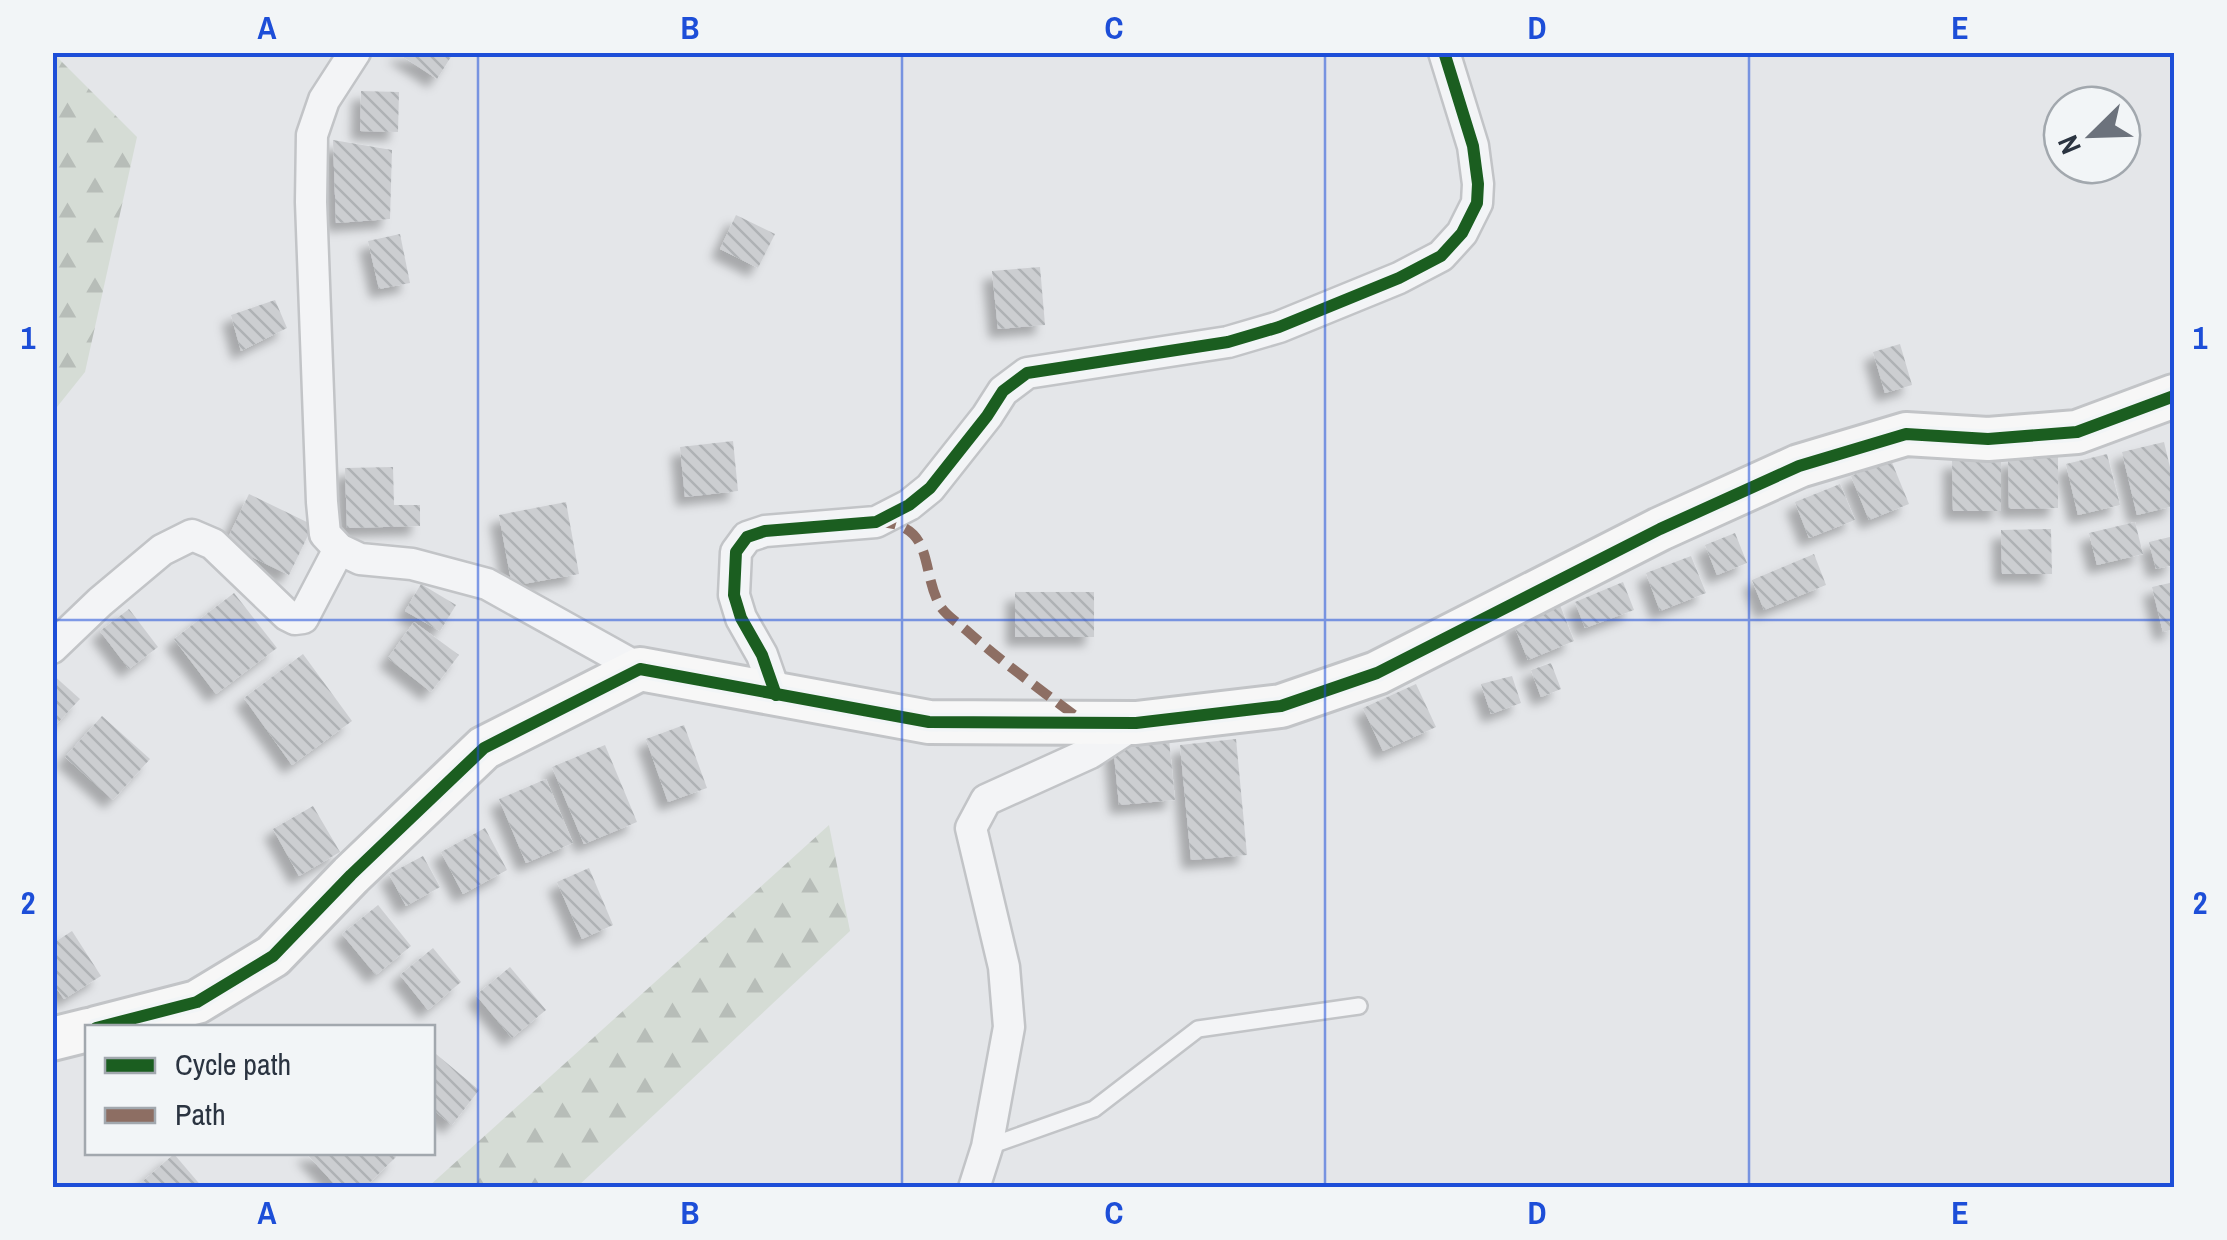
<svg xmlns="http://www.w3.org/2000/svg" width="2227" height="1240" font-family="'Archivo Narrow',sans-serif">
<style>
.forest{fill:url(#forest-firs)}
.building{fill:url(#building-back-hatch);filter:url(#shadow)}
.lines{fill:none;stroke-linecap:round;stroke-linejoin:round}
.lane-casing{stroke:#c2c4c7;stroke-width:20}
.street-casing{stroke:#c2c4c7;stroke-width:35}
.secondary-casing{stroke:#c2c4c7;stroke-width:48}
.lane{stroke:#f3f4f6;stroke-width:15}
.street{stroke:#f3f4f6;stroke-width:30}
.secondary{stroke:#f7f7f7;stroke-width:42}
.quiet{stroke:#8d6e63;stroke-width:10;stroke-dasharray:20 10;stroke-linecap:butt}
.cycleway-casing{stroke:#f2f5f7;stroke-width:19}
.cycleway{stroke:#1b5e20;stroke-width:12}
.grid{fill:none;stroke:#1d4ed8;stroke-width:2.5;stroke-opacity:0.55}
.neatline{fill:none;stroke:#1d4ed8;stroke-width:4}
.grid-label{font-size:32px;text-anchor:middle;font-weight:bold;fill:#1d4ed8}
</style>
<defs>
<pattern id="forest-firs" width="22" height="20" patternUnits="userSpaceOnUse" patternTransform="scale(2.5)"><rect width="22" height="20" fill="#d5dcd5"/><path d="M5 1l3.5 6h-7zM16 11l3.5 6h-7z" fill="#b7bdb8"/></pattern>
<pattern id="building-back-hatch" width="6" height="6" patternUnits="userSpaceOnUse" patternTransform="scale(2.5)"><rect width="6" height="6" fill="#ccced1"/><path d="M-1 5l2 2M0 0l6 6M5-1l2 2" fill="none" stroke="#afb2b5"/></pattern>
<filter id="shadow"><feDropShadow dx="-9" dy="9" stdDeviation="5" flood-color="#0004"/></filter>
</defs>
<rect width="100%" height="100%" fill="#e4e6e9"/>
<g class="forest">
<path d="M53,53l84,84 -52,235 -32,40z"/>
<path d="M829,825l21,106 -273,256h-149z"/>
</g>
<g class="building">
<path d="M396,52h58l-17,27z"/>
<path d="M361,91l38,1 -1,40 -38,-1z"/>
<path d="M333,140l59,10 -2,69 -54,4z"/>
<path d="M736,215l39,19 -17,34 -38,-19z"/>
<path d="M400,234l10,49 -31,6 -11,-48z"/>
<path d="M1040,267l5,58 -47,4 -6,-58z"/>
<path d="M275,300l12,28 -46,23 -10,-36z"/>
<path d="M1900,344l12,41 -27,8 -12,-41z"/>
<path d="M733,441l5,50 -53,6 -5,-50z"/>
<path d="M2164,442l10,42v22l-37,9 -15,-63z"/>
<path d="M2107,454l13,51 -42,10 -12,-51z"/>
<path d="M2058,457v51l-49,1 -1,-51z"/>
<path d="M1891,460l18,44 -40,16 -18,-44z"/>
<path d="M1952,460h49v51h-48z"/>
<path d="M393,467l1,38h26v21l-73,2 -2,-60z"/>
<path d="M1840,484l15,36 -46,18 -14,-36z"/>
<path d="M249,494l64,31 -24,50 -64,-31z"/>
<path d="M566,502l13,72 -67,12 -13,-71z"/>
<path d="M2135,522l8,32 -46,11 -8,-32z"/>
<path d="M2051,529l1,45h-50l-1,-44z"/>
<path d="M1735,533l12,30 -30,12 -12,-30z"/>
<path d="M2174,536v29l-18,4 -7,-27z"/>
<path d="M1814,554l12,31 -62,25 -12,-30z"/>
<path d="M1691,556l15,37 -46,18 -14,-38z"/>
<path d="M1623,582l11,28 -49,18 -10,-26z"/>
<path d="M2174,582v47l-11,3 -11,-45z"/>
<path d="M421,584l35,21 -16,26 -35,-20z"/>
<rect x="1015" y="592" width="79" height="45"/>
<path d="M234,593l43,55 -61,46 -42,-55z"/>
<path d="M1560,605l14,36 -46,19 -15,-37z"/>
<path d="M129,609l29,38 -29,22 -29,-38z"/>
<path d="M414,622l45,33 -28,37 -43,-34z"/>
<path d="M303,654l49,67 -60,44 -48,-67z"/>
<path d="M1551,663l10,26 -20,8 -10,-27z"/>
<path d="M52,674l28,25 -28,30z"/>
<path d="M1512,676l9,27 -30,11 -10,-30z"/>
<path d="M1416,684l20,43 -53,24 -20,-43z"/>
<path d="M102,716l48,43 -37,41 -48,-43z"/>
<path d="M684,725l23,63 -39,14 -22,-63z"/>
<path d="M1169,739l6,61 -56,5 -6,-61z"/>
<path d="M1236,739l11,116 -56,5 -11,-115z"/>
<path d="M605,745l32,77 -53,22 -32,-77z"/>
<path d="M546,779l27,64 -47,20 -27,-64z"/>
<path d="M313,806l27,46 -41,24 -26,-47z"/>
<path d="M485,828l22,42 -44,24 -22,-42z"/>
<path d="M423,856l17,31 -34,19 -17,-32z"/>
<path d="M589,868l24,57 -31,14 -25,-57z"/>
<path d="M378,905l33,41 -35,29 -34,-41z"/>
<path d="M72,931l29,45 -37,23 -12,-17v-38z"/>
<path d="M433,948l28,34 -33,28 -28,-35z"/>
<path d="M510,967l36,43 -34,28 -36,-43z"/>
<path d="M436,1054l43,36 -27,35 -20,-16v-50z"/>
<path d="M305,1152h87l4,5 -32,31h-26z"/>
<path d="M174,1154l29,34h-68z"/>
</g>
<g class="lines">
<g class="lane-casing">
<path id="lane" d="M987,1147l107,-38 104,-80 161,-23"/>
</g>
<g class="street-casing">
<g id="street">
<path d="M355,52l-31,48 -12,35 -1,67 11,300 3,32 14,15 21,10 52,5 75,20 153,85"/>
<path d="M52,648l48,-46 62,-52 30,-15 21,9 74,71 8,4 8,-1 36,-69"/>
<path d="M776,695l-14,-40 -21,-37 -7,-23 2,-43 11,-15 18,-6 111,-9 33,-17 21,-17 57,-72 16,-25 24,-18 201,-31 51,-15 120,-49 42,-22 21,-23 15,-30 1,-19 -5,-38 -29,-94"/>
<path d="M974,1188l13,-41 22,-120 -5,-60 -33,-139 15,-28 104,-47 46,-30"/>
</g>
</g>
<g class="secondary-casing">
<g id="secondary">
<path d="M96,1028l101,-26 76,-46 78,-81 133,-127 156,-79 289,53 207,1 145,-17 96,-33 283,-144 139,-63 107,-32 82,5 89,-7 97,-36"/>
<path d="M52,1039l36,-9"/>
</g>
</g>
<use href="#lane" class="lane"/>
<use href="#street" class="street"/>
<use href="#secondary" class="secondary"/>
<path class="quiet" d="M876,522c59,1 44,45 63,82 5,10 19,19 27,26 37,33 76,61 115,90"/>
<g class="cycleway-casing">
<g id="cycleway">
<path d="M776,695l-14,-40 -21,-37 -7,-23 2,-43 11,-15 18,-6 111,-9 33,-17 21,-17 57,-72 16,-25 24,-18 201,-31 51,-15 120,-49 42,-22 21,-23 15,-30 1,-19 -5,-38 -29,-94"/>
<path d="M96,1028l101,-26 76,-46 78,-81 133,-127 156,-79 289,53 207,1 145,-17 96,-33 283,-144 139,-63 107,-32 82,5 89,-7 97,-36"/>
</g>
</g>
<use href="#cycleway" class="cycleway"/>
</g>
<path class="grid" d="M478,52v1136M902,52v1136M1325,52v1136M1749,52v1136M52,620h2122"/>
<rect width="2227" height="1240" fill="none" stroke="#f2f5f7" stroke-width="110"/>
<rect x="85" y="1025" width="350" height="130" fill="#f2f5f7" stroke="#a2a8ae" stroke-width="2.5"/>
<rect x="105" y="1058" width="50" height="15" fill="#1b5e20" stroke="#a2a8ae" stroke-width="2.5"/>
<text x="175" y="1075" font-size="30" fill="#2b3441">Cycle path</text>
<rect x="105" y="1108" width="50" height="15" fill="#8d6e63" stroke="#a2a8ae" stroke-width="2.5"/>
<text x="175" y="1125" font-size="30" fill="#2b3441">Path</text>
<g transform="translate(2092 135) rotate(247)"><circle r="48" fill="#f2f5f7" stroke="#a2a8ae" stroke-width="2.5"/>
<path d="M0-8L18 38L0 25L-18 38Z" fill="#6c727c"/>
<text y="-15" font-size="28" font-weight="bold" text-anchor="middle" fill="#2b3441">N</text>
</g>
<rect x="55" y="55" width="2117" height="1130" class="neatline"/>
<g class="grid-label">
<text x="267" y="39">A</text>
<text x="690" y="39">B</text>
<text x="1114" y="39">C</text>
<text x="1537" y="39">D</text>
<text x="1960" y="39">E</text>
<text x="28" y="349">1</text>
<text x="2200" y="349">1</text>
<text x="28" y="914">2</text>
<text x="2200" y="914">2</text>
<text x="267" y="1224">A</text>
<text x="690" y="1224">B</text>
<text x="1114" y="1224">C</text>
<text x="1537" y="1224">D</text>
<text x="1960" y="1224">E</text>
</g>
</svg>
